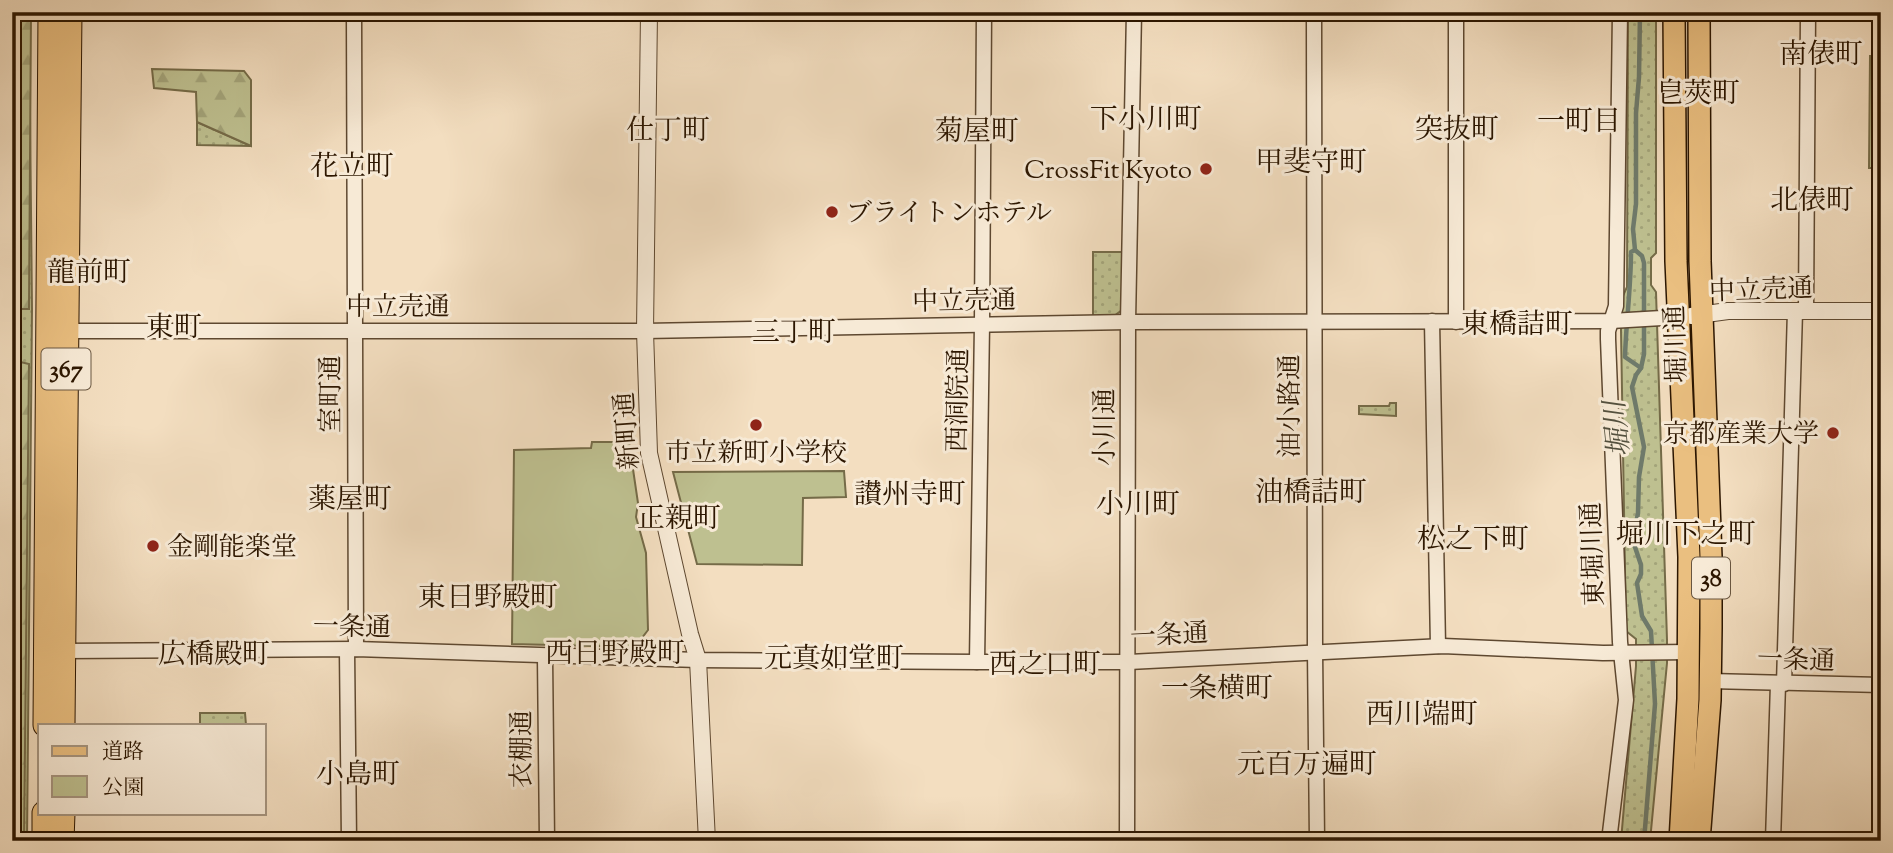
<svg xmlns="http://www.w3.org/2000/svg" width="1893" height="853" font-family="'Sorts Mill Goudy','Noto Serif JP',serif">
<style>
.green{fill:url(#green-dots);stroke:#756b48;stroke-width:2}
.forest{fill:url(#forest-firs);stroke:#756b48;stroke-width:2}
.pitch{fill:#bec090;stroke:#756b48;stroke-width:2}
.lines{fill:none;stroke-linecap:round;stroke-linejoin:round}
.stream{stroke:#6f7a6a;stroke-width:4.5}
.minor-casing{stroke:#5e4830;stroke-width:17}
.tertiary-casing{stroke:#5e4830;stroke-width:18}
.primary-casing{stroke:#2c1600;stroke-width:24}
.trunk-casing{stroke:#2c1600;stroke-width:25}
.minor{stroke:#f7ead6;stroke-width:14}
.tertiary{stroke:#f7ead6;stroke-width:16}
.primary{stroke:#eabf80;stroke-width:21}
.trunk{stroke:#eabf80;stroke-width:23}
.poi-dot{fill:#8f2418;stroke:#f7ead6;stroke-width:2.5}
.labels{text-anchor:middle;stroke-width:6;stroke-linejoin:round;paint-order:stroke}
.shield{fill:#f7ead6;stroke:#695640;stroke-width:2}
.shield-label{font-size:24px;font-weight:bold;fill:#2c1600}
.poi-label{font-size:26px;fill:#2c1600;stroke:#f7ead6;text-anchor:end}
.street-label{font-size:26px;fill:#2c1600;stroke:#f7ead6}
.neighbourhood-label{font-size:28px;fill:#2c1600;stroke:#f7ead6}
.water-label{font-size:28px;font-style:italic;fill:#53503e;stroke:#f7ead6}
</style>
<defs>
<pattern id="green-dots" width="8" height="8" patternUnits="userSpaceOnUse" patternTransform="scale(1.75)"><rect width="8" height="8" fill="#bec090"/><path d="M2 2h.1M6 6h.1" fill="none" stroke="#a3a47a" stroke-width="1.8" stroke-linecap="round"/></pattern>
<pattern id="forest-firs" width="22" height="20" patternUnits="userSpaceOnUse" patternTransform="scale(1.75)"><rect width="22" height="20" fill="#bec090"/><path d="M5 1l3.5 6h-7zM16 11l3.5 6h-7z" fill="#a3a47a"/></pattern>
</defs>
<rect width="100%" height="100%" fill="#f3dec0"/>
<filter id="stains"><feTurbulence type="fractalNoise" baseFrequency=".00286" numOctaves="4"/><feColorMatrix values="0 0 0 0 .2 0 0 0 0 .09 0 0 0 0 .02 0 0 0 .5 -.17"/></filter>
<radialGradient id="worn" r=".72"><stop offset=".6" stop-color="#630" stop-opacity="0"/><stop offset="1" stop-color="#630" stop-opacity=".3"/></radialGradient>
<g class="green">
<path d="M12,12h17l3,298 -5,531h-15z"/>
<path d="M1628,12h28v241l-5,5v27l5,7 11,348v23l-17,178h-29l15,-175v-27l-10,-8 -5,-301 1,-32 5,-11z"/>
<path d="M197,122l54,24 -54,-1z"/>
<path d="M1093,252h29v58l-8,6h-21z"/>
<path d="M1390,403h6v13l-37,-2v-8h30z"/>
<path d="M200,713h45l1,12h-46z"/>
</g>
<g class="forest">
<path d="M12,12h19l-2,297h-17z"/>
<path d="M152,69l92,2 7,9v66l-54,-24 -1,-30 -42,-4z"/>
<path d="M12,360l17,4 -5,477h-12z"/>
</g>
<g class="pitch">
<path d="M1870,56h11v112h-12z"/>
<path d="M592,442h37l9,61 -2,14 10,36 2,77 -13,17 -123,-3 2,-194 77,-2z"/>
<path d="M844,471l2,26 -43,1 -1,67 -105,-1 -24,-92z"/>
</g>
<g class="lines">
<g class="stream">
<path d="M1640,12l-1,65 -3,36v91l-3,25 2,21 7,6 2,7v91l-3,14 -5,7 -4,12 12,60 -5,30 -1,36 -5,28 8,24v9l-4,9 5,33 9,15 4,73 -11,137"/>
<path d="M1635,250l-4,2c0,36 -5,70 -6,105l16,11"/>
</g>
<g class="minor-casing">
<g id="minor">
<path d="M354,12l2,637"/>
<path d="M1314,12l1,639 2,190"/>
<path d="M1806,311l2,-299"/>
<path d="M1432,321l6,325"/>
<path d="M1456,322v-310"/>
<path d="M60,331h585l483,-9 483,-1 68,-4"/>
<path d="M347,650l2,191"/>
<path d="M63,651l293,-2 342,11 279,2h152l314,-16 160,7 86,-1"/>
<path d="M545,657l2,184"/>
<path d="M977,662l5,-338 2,-312"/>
<path d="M1710,681l171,4"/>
<path d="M1784,684l11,-373"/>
<path d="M1699,840l25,1"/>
<path d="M1127,841l1,-519 6,-310"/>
<path d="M1609,841l17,-141 -6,-58 -12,-303v-8l8,-25 4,-294"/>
<path d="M1773,841l5,-157"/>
</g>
</g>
<g class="tertiary-casing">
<g id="tertiary">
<path d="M649,12l-4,319 4,122 41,181 8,26 9,181"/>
<path d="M1691,316l37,-5h153"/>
</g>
</g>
<g class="primary-casing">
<g id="primary">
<path d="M1674,12l2,249 13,296 -1,142 -8,142"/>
<path d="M1699,12l1,249 11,296v71l-1,72 -11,141"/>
</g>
</g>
<g class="trunk-casing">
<g id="trunk">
<path d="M45,725l5,-713"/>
<path d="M63,725l7,-713"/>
<path d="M44,841v-28"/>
<path d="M62,841l1,-28"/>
</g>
</g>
<use href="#minor" class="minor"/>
<use href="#tertiary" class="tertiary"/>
<use href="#primary" class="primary"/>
<use href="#trunk" class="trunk"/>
</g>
<g class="poi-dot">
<circle cx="1206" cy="169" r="7"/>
<circle cx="832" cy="212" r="7"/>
<circle cx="756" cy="425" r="7"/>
<circle cx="1833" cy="433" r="7"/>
<circle cx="153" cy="546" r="7"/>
</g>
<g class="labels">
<g class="shield">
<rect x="41.5" y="348.5" width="49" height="41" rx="5"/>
<rect x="1692" y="557.5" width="38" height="41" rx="5"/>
</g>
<g class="shield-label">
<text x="66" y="377">367</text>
<text x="1711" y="586">38</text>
</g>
<g class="poi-label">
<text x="1192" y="178">CrossFit Kyoto</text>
<text x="846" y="221" text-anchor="start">ブライトンホテル</text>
<text x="1819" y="442">京都産業大学</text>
<text x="756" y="461" text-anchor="middle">市立新町小学校</text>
<text x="167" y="555" text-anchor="start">金剛能楽堂</text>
</g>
<g class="street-label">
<text transform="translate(1761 289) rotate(-2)" y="9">中立売通</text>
<text transform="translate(964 300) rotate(-1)" y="9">中立売通</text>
<text x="398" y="315">中立売通</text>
<text transform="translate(1675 344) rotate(-92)" y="9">堀川通</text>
<text transform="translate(330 394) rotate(-90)" y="9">室町通</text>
<text transform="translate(957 400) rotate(-89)" y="9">西洞院通</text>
<text transform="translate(1289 406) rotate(-90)" y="9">油小路通</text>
<text transform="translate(1104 427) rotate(-90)" y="9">小川通</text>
<text transform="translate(626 431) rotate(-94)" y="9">新町通</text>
<text transform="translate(1592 554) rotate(-92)" y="9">東堀川通</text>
<text transform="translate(352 626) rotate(1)" y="9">一条通</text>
<text transform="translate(1169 634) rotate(-3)" y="9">一条通</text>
<text transform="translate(1796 659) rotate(2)" y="9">一条通</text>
<text transform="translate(521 749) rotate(-90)" y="9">衣棚通</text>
</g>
<g class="neighbourhood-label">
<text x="1821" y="63">南俵町</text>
<text x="1698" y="102">皀莢町</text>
<text x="1146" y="128">下小川町</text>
<text x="1579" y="130">一町目</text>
<text x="1457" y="138">突抜町</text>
<text x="668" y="139">仕丁町</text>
<text x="977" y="140">菊屋町</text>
<text x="1311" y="171">甲斐守町</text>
<text x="352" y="175">花立町</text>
<text x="1812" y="209">北俵町</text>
<text x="89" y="281">龍前町</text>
<text x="1517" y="333">東橋詰町</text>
<text x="174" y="336">東町</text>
<text x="794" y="341">三丁町</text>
<text x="1311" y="501">油橋詰町</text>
<text x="910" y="503">讃州寺町</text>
<text x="350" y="508">薬屋町</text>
<text x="1138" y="513">小川町</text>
<text x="679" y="527">正親町</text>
<text x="1686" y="543">堀川下之町</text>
<text x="1473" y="548">松之下町</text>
<text x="488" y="606">東日野殿町</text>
<text x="615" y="662">西日野殿町</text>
<text x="214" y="663">広橋殿町</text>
<text x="834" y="667">元真如堂町</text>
<text x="1045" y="673">西之口町</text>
<text x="1217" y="697">一条横町</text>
<text x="1422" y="723">西川端町</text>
<text x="1307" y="773">元百万遍町</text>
<text x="358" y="783">小島町</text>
</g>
<g class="water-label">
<text transform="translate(1616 429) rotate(-96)" y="10">堀川</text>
</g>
</g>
<rect width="1893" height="853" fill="none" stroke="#f3dec0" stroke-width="42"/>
<rect x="14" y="14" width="1865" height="825" fill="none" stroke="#2c1600" stroke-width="3.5"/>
<rect x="21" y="21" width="1851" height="811" fill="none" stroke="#2c1600" stroke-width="2"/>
<rect x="38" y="724" width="228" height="91" fill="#f7ead6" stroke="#a69580" stroke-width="2"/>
<rect x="52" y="746" width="35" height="10" fill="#eabf80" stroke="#a69580" stroke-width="2"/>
<text x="102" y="758" font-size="21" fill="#2c1600">道路</text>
<rect x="52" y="776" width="35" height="21" fill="#bec090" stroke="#a69580" stroke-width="2"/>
<text x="102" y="794" font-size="21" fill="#2c1600">公園</text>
<rect width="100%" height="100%" filter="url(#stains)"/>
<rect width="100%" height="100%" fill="url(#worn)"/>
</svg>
